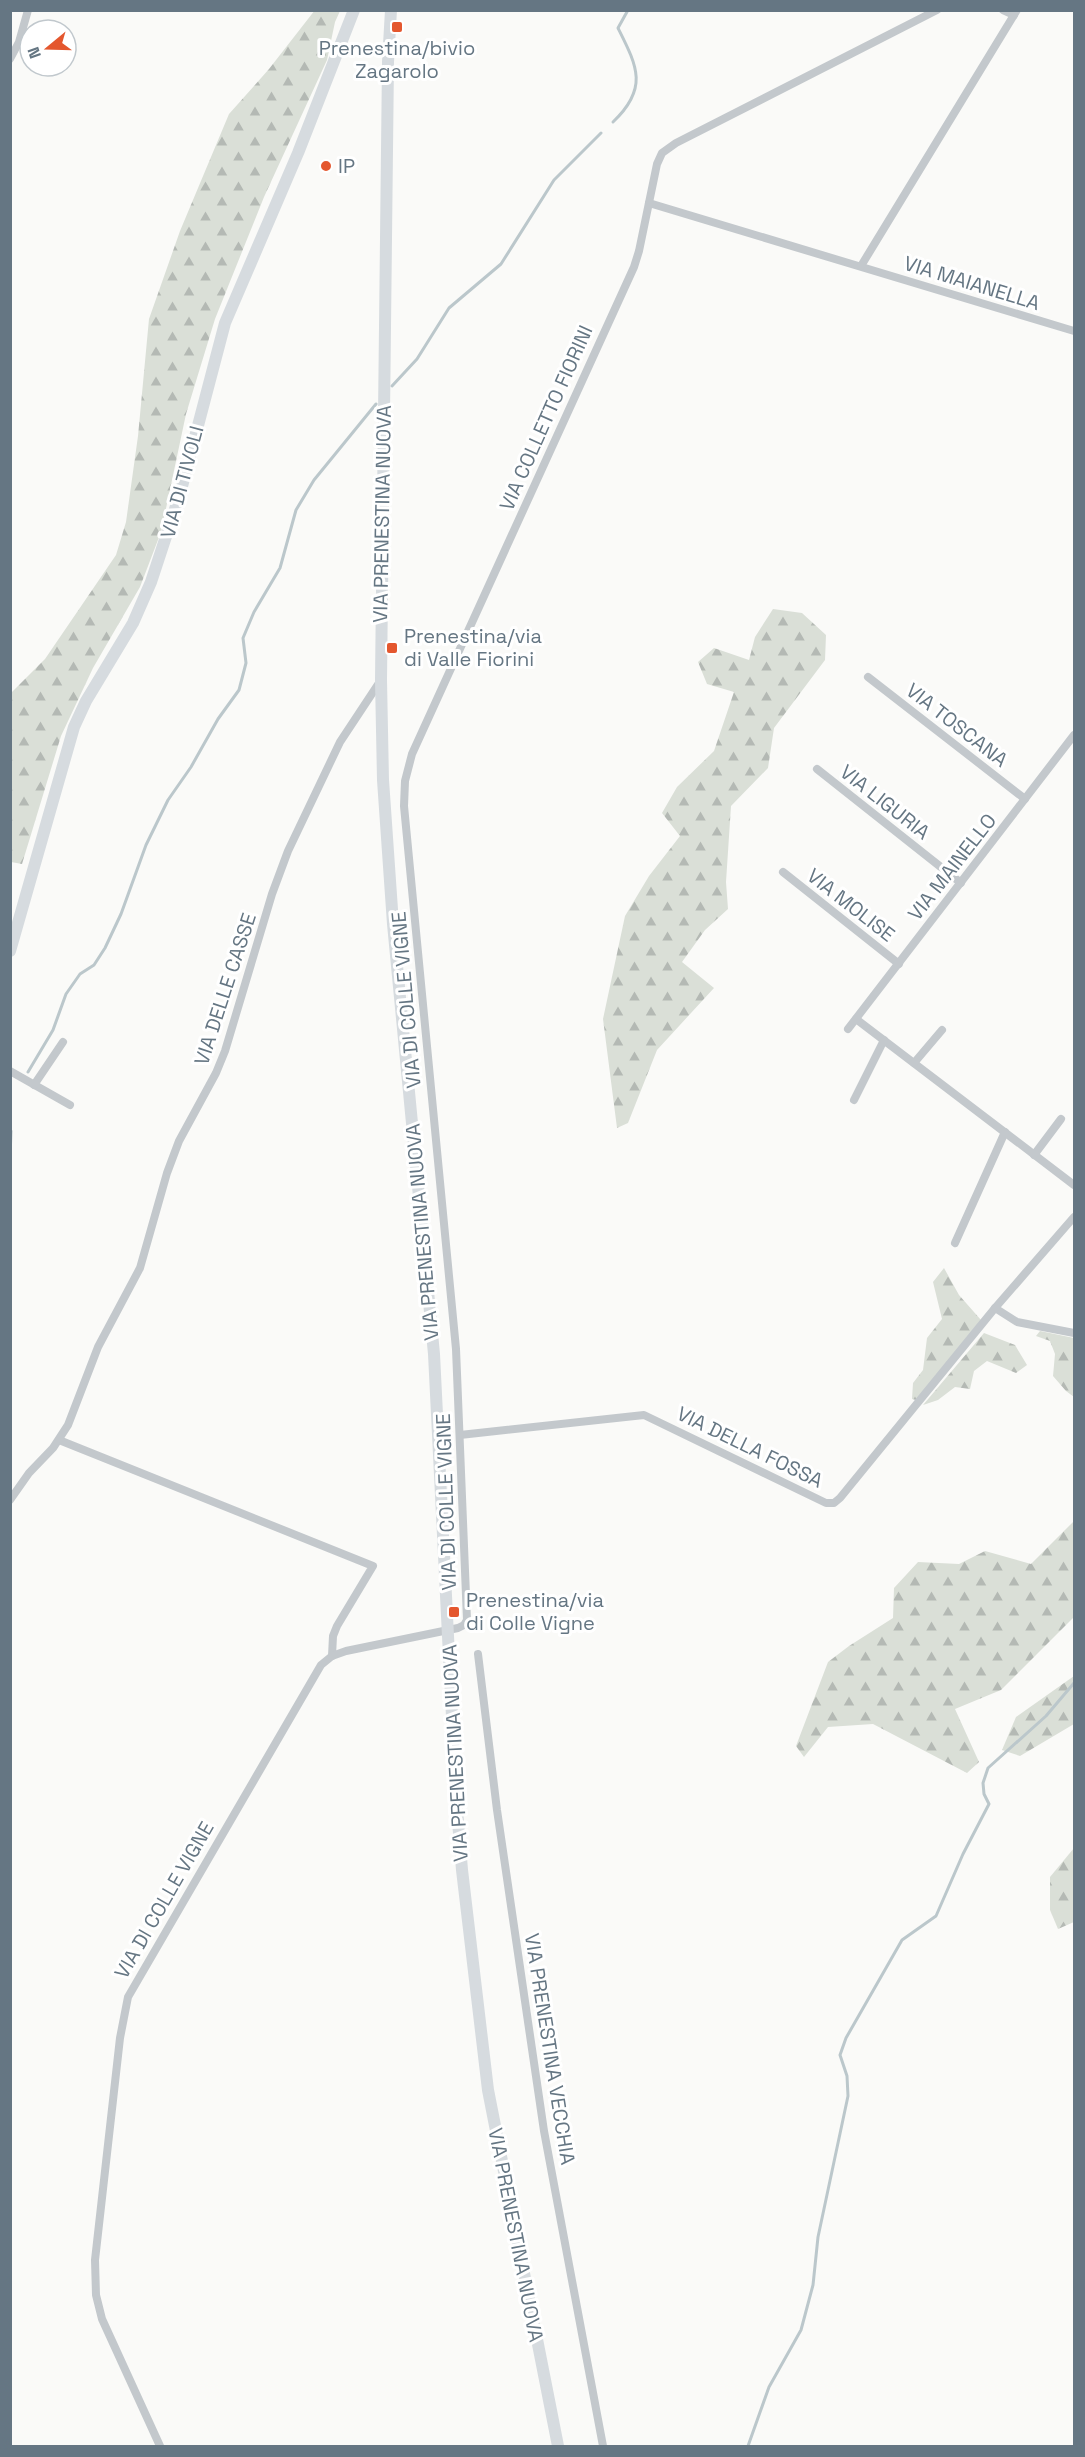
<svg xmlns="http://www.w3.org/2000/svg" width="1085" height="2457" font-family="'Space Grotesk',sans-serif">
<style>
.forest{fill:url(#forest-firs)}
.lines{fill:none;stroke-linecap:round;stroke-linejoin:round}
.stream{stroke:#bbc7cb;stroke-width:3}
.street{stroke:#c3c8cc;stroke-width:8}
.secondary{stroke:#d6dbdf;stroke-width:12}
.poi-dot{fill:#e4572e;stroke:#fff;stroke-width:2}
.labels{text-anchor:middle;stroke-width:6;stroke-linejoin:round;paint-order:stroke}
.poi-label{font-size:20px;fill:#657683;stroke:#fff;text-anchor:start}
.street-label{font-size:20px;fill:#657683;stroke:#fff}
</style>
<defs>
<pattern id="forest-firs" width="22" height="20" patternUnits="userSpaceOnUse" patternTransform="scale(1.5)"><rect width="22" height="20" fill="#dadfd7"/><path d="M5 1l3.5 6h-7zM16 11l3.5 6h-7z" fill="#b4b9b4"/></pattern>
</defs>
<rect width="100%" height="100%" fill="#fafaf8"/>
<g class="forest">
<path d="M315,10l25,1 -5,11 -8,38 -63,137 -49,122 -29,95 -25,118 -21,55 -47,81 -32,68 -39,128 -11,-2v-169l34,-34 71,-104 10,-33 12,-86 11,-117 31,-88 49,-117 40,-45z"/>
<path d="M773,609l29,4 24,22 -1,25 -51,68 -6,40 -37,38 -5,76 2,27 -23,21 -23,32 32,26 -57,62 -29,73 -11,5 -14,-109 22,-103 24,-40 31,-40 -18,-23 15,-26 37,-36 20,-59 -27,-8 -9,-22 16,-14 35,12 6,-23z"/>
<path d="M944,1268l15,27 22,25 -65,80 -4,-1 1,-16 10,-13 4,-32 15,-19 -9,-37z"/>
<path d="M1040,1331l34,7v59l-8,-6 -13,-15 2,-22 -5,-13 -14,-5z"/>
<path d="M984,1333l31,12 12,20 -11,8 -29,-12 -13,10 -4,18 -15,-2 -17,13 -15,5z"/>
<path d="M1074,1521v96l-73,73 -46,19 24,53 -12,11 -94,-49 -45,3 -24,30 -8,-11 32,-84 21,-16 44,-28 1,-30 24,-26 41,2 26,-13 46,13z"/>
<path d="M1074,1676v48l-54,32 -18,-6 14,-33z"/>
<path d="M1074,1848v74l-16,7 -8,-19v-33z"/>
</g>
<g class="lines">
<g class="stream">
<path d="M613,122c36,-34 24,-56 5,-94l10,-18"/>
<path d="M392,386l25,-27 32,-51 52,-44 53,-84 47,-47"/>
<path d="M28,1072l25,-42 13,-36 14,-20 14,-9 11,-17 16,-34 25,-69 22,-45 23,-33 27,-48 21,-29 7,-27 -3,-25 11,-26 26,-44 16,-58 18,-30 62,-76"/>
<path d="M10,1158l1,-27"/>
<path d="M748,2446l21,-59 32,-57 12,-45 5,-48 30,-141 -1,-20 -7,-21 6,-17 56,-98 34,-24 27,-62 26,-50 -5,-10 -1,-11 5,-15 58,-52 28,-33"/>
</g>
<g class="street">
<path d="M1003,10l11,5"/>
<path d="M10,59l9,-17 9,-32"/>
<path d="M649,203l425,128"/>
<path d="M861,266l156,-256"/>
<path d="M868,677l157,122"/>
<path d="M817,769l144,114"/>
<path d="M783,872l116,92"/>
<path d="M856,1019l218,166"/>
<path d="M848,1029l226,-294"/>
<path d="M914,1063l28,-33"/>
<path d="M10,1071l60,34"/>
<path d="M34,1085l29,-43"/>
<path d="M854,1100l30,-60"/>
<path d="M1034,1155l27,-36"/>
<path d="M955,1243l50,-111"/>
<path d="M995,1308l22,14 57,11"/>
<path d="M460,1435l184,-20 182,88h8l6,-5 155,-190 79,-91"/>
<path d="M59,1440l314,126 -36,60 -4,10 -1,20"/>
<path d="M10,1500l19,-27 24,-25 15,-23 30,-78 42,-79 27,-95 12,-32 37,-68 9,-22 47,-157 16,-43 52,-109 41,-62"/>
<path d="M478,1654l19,156 47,321 59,315"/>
<path d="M160,2446l-58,-127 -6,-24 -1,-35 25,-222 8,-41 193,-332 11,-9 14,-5 112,-23 6,-3 3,-5 -11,-271 -52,-543 1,-25 7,-27 222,-487 5,-16 18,-87 5,-11 14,-10 261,-133"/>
</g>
<g class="secondary">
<path d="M391,10l-3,52 -7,618 2,100 10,144 41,430 22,443 6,73 26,220 70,356"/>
<path d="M10,951l64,-224 12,-26 47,-78 18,-41 29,-88 45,-171 73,-170 56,-143"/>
</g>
</g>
<g class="poi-dot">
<rect x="391" y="21" width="12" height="12" rx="3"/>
<circle cx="326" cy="166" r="6"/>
<rect x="386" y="642" width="12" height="12" rx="3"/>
<rect x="448" y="1606" width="12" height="12" rx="3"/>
</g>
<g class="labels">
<g class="poi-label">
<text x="397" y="55" text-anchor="middle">Prenestina/bivio<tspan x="397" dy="23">Zagarolo</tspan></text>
<text x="338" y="173">IP</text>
<text x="404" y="643">Prenestina/via<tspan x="404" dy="23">di Valle Fiorini</tspan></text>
<text x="466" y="1607">Prenestina/via<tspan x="466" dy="23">di Colle Vigne</tspan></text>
</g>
<g class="street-label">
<text transform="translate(972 283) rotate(17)" y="7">VIA MAIANELLA</text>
<text transform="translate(546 418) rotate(-66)" y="7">VIA COLLETTO FIORINI</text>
<text transform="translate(182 482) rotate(-75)" y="7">VIA DI TIVOLI</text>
<text transform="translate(382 514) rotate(-89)" y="7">VIA PRENESTINA NUOVA</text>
<text transform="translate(957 725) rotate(38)" y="7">VIA TOSCANA</text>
<text transform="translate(885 802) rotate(38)" y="7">VIA LIGURIA</text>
<text transform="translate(952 867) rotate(-52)" y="7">VIA MAINELLO</text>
<text transform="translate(851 905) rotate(38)" y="7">VIA MOLISE</text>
<text transform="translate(225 989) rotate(-72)" y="7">VIA DELLE CASSE</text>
<text transform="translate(406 1000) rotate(-95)" y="7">VIA DI COLLE VIGNE</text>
<text transform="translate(422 1232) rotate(-95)" y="7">VIA PRENESTINA NUOVA</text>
<text transform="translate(750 1447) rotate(26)" y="7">VIA DELLA FOSSA</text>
<text transform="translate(446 1502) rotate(-92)" y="7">VIA DI COLLE VIGNE</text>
<text transform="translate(455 1753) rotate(-93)" y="7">VIA PRENESTINA NUOVA</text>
<text transform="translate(164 1900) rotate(-60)" y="7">VIA DI COLLE VIGNE</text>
<text transform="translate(550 2049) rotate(81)" y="7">VIA PRENESTINA VECCHIA</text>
<text transform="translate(516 2235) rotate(79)" y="7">VIA PRENESTINA NUOVA</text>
</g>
</g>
<rect width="1085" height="2457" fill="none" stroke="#657683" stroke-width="24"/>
<g transform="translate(48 48) rotate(251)"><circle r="28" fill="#ffffff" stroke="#c1c8cd" stroke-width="1.5"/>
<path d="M0-4.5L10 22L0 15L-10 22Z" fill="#e4572e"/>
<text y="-9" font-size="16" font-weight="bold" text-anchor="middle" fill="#657683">N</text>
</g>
</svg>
